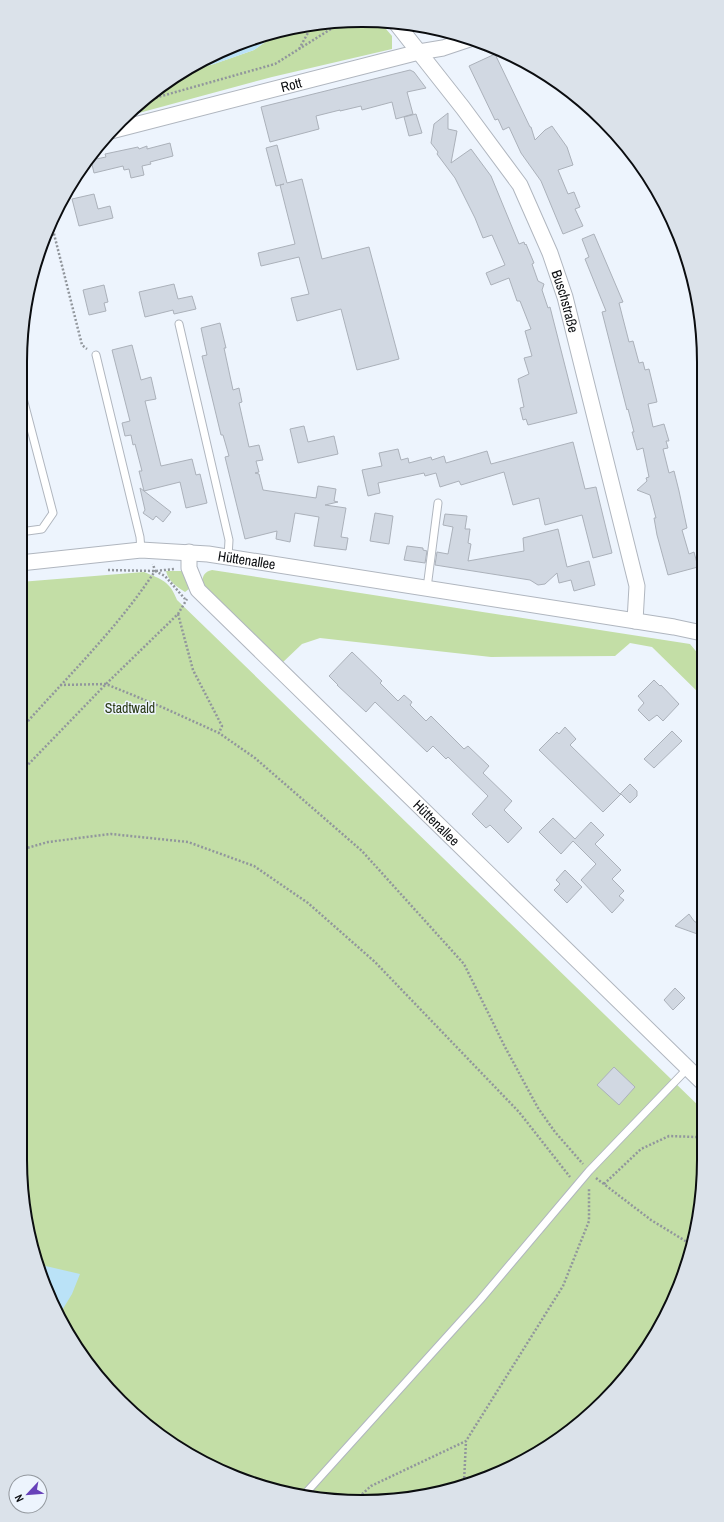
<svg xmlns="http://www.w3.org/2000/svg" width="724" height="1522" viewBox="0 0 724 1522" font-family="'Archivo Narrow',sans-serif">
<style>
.green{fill:#c3dea6}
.water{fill:#bae2f7}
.building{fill:#d1d8e2;stroke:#abb1ba}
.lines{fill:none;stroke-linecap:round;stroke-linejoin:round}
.lane-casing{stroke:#b0b6bf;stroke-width:9}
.street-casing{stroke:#b0b6bf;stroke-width:17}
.path{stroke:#91969c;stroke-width:2.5;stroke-dasharray:2 2;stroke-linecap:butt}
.lane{stroke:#fff;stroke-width:7}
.street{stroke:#fff;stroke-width:15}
.labels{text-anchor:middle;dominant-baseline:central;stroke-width:3;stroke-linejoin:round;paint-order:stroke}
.street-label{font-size:14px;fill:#0b0d10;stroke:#edf4fd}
.park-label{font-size:14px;fill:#2b3b16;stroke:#edf4fd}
.rim{fill:none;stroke:#0b0d10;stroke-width:2}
</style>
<rect width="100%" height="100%" fill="#edf4fd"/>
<path class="green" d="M 362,20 L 380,22 L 392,36 L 392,49 L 272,77 L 124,117 L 172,78 L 182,72 L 214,64 L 254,50 L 281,31 L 295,27 Z
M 212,570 L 690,644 L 700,656 L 702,662 L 702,696 L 652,647 L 630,643 L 615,656 L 491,657 L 320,638 L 302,644 L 281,664 L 204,589 C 201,580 202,572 212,570 Z
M 166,571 L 182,571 L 189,589 L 185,592 C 177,587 168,581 166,571 Z
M 144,572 C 161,579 170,581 177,600 L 704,1111 L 704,1160 L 697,1227 L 678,1291 L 646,1350 L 604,1402 L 513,1467 L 407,1499 L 295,1495 L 191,1456 L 137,1417 L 91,1368 L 38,1270 L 20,1160 L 20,582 Z"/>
<path class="water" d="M 280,31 L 254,50 L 214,64 L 182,72 L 231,46 Z
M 37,1264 L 80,1274 L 72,1294 L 61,1312 L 38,1270 Z"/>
<path class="building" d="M 495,54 L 530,127 L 531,127 L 535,140 L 545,130 L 552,126 L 567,147 L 573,165 L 558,170 L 568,194 L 574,192 L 580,207 L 575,209 L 583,226 L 563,234 L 541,181 L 521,153 L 509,127 L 503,130 L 498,119 L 495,120 L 469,66 Z
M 410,70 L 414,72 L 426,88 L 407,92 L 413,114 L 396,119 L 392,102 L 362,110 L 361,106 L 340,111 L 340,110 L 316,116 L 319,129 L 270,142 L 261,107 Z
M 448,113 L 448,129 L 457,131 L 451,163 L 471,149 L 491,176 L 519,244 L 524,242 L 525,245 L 526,244 L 534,263 L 532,264 L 538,281 L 544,284 L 542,290 L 548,308 L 550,307 L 577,413 L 528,425 L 526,419 L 523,420 L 520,408 L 524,407 L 518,379 L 529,374 L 524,358 L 532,356 L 525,331 L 531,329 L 520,301 L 517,301 L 509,278 L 491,285 L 486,273 L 505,265 L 492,235 L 483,238 L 475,218 L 455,178 L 437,154 L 438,152 L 431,143 L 434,124 Z
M 416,114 L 422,133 L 409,136 L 404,117 Z
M 170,143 L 173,156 L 150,162 L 151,164 L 142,166 L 144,175 L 131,178 L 129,169 L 124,170 L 123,166 L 94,173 L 91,160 L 106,157 L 105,154 L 138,147 L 139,149 L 147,146 L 147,149 Z
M 277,145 L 287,183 L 302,179 L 322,259 L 369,247 L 399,359 L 357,370 L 341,309 L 297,321 L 291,298 L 309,294 L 299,257 L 261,266 L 258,253 L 295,244 L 280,185 L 284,184 L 276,186 L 266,148 Z
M 94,194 L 98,209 L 110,206 L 113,218 L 79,226 L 72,199 Z
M 594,234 L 623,302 L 619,303 L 629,342 L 633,341 L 639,363 L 643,362 L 645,370 L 649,369 L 657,402 L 648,404 L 653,427 L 664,424 L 669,441 L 666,441 L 668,448 L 663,449 L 669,473 L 674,471 L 679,491 L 687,528 L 682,530 L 689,554 L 694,552 L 698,567 L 668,575 L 657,535 L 654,518 L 656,518 L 650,495 L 637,490 L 647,481 L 646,478 L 649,477 L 643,448 L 637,450 L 632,432 L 634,432 L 628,409 L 627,410 L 602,312 L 606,311 L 585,259 L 589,257 L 582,239 Z
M 174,284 L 178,299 L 192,296 L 196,309 L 174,314 L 173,310 L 145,317 L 139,292 Z
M 104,285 L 108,302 L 104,303 L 106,311 L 89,315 L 83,290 Z
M 220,323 L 226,348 L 224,348 L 233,390 L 239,388 L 242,402 L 239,403 L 249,447 L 259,445 L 263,460 L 256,461 L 259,472 L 255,473 L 259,474 L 263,490 L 316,498 L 318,486 L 336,489 L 334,501 L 338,502 L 325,505 L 346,508 L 341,537 L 348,538 L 346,550 L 314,546 L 319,517 L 295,513 L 290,542 L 276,539 L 277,531 L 245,539 L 225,457 L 229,456 L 223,435 L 221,435 L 202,356 L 207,355 L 201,328 Z
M 132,345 L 141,380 L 151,377 L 156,399 L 145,401 L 161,466 L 192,459 L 196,475 L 200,474 L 207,503 L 186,508 L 180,482 L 144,491 L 171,512 L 163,522 L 156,516 L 153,520 L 143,513 L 145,510 L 140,488 L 144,491 L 139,471 L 142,471 L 135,444 L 133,445 L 131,435 L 125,436 L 122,423 L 130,421 L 112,350 Z
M 304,426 L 308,442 L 334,436 L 338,454 L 298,463 L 290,429 Z
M 573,442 L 585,489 L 596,487 L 612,553 L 593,558 L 582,515 L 545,525 L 539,498 L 513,505 L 504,472 L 461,485 L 459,481 L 440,487 L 436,473 L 425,476 L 424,473 L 378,483 L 380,493 L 368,496 L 362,470 L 382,466 L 379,453 L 398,449 L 401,460 L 408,458 L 409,463 L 431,457 L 432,460 L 444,456 L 446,463 L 487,451 L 491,464 Z
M 375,513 L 393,516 L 389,544 L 370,541 Z
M 445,514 L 467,516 L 465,529 L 470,529 L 468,543 L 471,544 L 468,561 L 524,551 L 523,538 L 558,529 L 567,567 L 589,561 L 595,585 L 574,591 L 571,580 L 559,583 L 557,573 L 545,584 L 538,585 L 530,580 L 435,565 L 437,552 L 448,554 L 453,527 L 443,525 Z
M 407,546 L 423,548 L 423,550 L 427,551 L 425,563 L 404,560 Z
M 352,652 L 382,681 L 380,683 L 398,701 L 404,695 L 412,702 L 410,705 L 426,721 L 431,716 L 464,749 L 468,746 L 489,766 L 483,773 L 512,801 L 504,810 L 522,828 L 508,843 L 490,825 L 486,828 L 472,814 L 488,796 L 448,757 L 446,759 L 433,746 L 427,752 L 375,702 L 366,712 L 337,685 L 338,685 L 329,676 Z
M 654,680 L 660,686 L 661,685 L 679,704 L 663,721 L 657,715 L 649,721 L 638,710 L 644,703 L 638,696 Z
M 565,727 L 576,739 L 570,745 L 620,794 L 630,784 L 637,791 L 637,796 L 630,803 L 621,794 L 603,812 L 539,750 L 557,732 L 559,734 Z
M 672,731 L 682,741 L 654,768 L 644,759 Z
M 553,818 L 575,839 L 591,822 L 604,835 L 595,844 L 621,870 L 612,879 L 624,891 L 619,896 L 624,900 L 612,913 L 581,880 L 596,864 L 573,841 L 561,854 L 539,832 Z
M 565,870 L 582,887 L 567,903 L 554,890 L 560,884 L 556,880 Z
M 689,914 L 694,921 L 703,927 L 703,936 L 675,926 Z
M 675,988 L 685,998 L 673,1010 L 664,1000 Z
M 614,1067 L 635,1087 L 619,1105 L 597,1085 Z"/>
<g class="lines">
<g class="lane-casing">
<path id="lane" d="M 179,324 L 229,540 L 228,557
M 96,355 L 140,537 L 141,550
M 20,532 L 42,529 L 53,513 L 20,387
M 427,588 L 438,503
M 303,1496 L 480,1300 L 589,1171 L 688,1068"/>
</g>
<g class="street-casing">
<g id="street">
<path id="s1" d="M 396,23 L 463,108 L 520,185 L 550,253 L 565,297 L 637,586 L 635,621"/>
<path id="s2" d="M 111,131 L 419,52 L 443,48 L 470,39"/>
<path id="s3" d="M 189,552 L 189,568 L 198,590 L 704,1084"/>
<path id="s4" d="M 20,563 L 141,550 L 208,554 L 674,627 L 702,633"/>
</g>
</g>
<path class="path" d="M 299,49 L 309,31 L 310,25
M 144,101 L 275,64 L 342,22
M 51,222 L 82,345 L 87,349
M 108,570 L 155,571 L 175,569
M 155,571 L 165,576 L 185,599
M 178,614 L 193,670 L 222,726 L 219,733
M 60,685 L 106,684 L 164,708 L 219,733 L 255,758 L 362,851 L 464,964 L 505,1047 L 538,1108 L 555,1132 L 583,1164
M 20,730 C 66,678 117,629 155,571 L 153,564
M 20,773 L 106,684 L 178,614 L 187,599
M 20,850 L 48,842 L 111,834 L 188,842 L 254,866 L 308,903 L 375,962 L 519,1112 L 570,1177
M 596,1178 L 651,1220 L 692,1245
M 604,1184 L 641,1149 L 669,1136 L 696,1137 L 704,1140
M 464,1482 L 466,1441
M 359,1497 L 371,1486 L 466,1441 L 563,1286 L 589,1221 L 589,1189"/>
<use href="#lane" class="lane"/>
<use href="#street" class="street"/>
</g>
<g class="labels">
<g class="street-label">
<text stroke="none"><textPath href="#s2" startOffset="186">Rott</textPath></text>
<text stroke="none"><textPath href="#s1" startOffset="329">Buschstraße</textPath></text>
<text stroke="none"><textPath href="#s4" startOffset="228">Hüttenallee</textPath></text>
<text stroke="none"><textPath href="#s3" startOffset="373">Hüttenallee</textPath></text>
</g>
<g class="park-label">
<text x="130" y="708">Stadtwald</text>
</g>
</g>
<path d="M0 0H724V1522H0ZM362 27H362A335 335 0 0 1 697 362V1160A335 335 0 0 1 362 1495H362A335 335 0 0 1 27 1160V362A335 335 0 0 1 362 27Z" fill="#dbe2ea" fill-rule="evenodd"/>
<path class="rim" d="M362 27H362A335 335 0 0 1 697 362V1160A335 335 0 0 1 362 1495H362A335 335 0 0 1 27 1160V362A335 335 0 0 1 362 27Z"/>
<g transform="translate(28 1494) rotate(244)"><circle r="19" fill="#edf4fd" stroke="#93989e"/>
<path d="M0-3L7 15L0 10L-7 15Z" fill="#6741b9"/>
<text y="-6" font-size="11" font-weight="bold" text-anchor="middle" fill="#0b0d10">N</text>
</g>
</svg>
